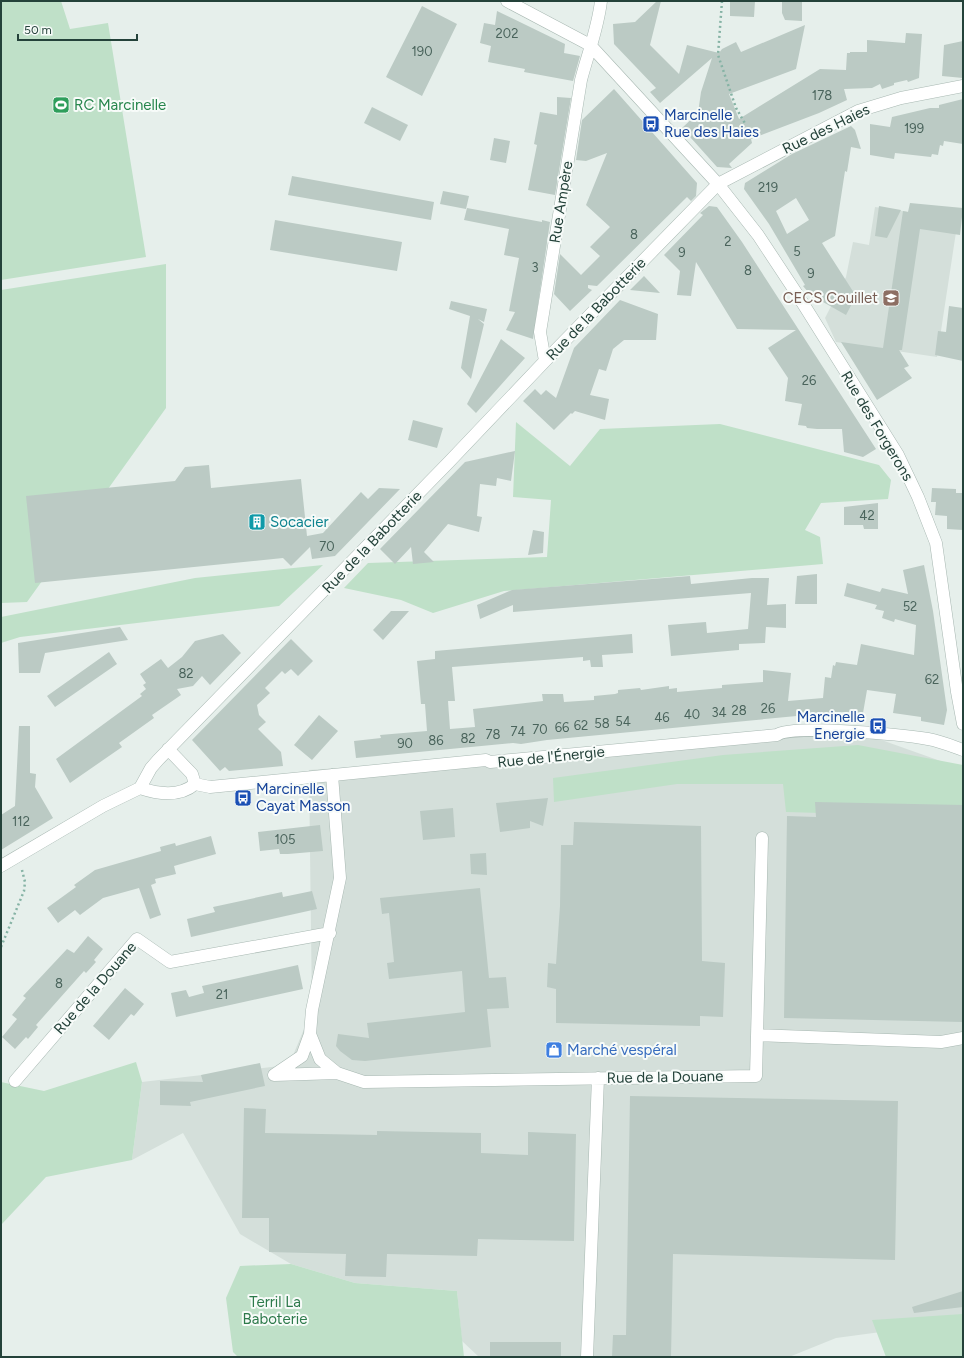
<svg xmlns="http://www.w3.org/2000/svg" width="964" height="1358" viewBox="0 0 964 1358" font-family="Figtree,sans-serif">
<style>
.built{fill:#d4dfda}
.green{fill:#bfe0c8}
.building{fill:#bbcac4;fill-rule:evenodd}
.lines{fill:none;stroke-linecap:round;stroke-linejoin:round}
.minor-casing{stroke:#a8b8b2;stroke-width:13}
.path{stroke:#86b3a5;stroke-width:2.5;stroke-dasharray:2 3;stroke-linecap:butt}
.minor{stroke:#fff;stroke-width:12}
.labels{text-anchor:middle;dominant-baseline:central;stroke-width:4;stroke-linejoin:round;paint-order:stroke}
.number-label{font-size:13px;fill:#4a645c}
.leisure-label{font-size:15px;fill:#27864d;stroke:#f7fbf9;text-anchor:start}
.transit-label{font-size:15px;fill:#164399;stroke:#f7fbf9;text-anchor:start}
.street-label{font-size:15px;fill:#24423a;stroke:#f7fbf9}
.education-label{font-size:15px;fill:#785e54;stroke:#f7fbf9;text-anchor:end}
.culture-label{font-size:15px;fill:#0d838f;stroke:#f7fbf9;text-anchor:start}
.shop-label{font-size:15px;fill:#366cbe;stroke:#f7fbf9;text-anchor:start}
.park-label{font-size:15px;fill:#2d7a4b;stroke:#f7fbf9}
</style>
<rect width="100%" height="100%" fill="#e6efeb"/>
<path class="built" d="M 875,207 L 958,219 L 937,357 L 836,342 L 825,318 L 846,277 L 853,242 L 869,245 Z
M 859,732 L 963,769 L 963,1321 L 836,1338 L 789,1357 L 479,1357 L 462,1341 L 457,1291 L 355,1283 L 291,1264 L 240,1234 L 183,1133 L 132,1160 L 142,1082 L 289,1065 L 312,1010 L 309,770 Z"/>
<path class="green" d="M 1,1 L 61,1 L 70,29 L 108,23 L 146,257 L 1,280 Z
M 166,264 L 166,408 L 27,602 L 1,603 L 1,290 Z
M 516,422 L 570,466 L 600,429 L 720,424 L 879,465 L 891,480 L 888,499 L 821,503 L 805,530 L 820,537 L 823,564 L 504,591 L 433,613 L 401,600 L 344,588 L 368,563 L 547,557 L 551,500 L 513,497 Z
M 323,565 L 279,606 L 20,637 L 1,643 L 1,617 L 195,578 Z
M 858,745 L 963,765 L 963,817 L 786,812 L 783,784 L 677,784 L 554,802 L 553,778 L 723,755 Z
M 136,1062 L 142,1082 L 132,1160 L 46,1177 L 1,1225 L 1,1082 L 44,1091 Z
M 291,1264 L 355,1283 L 457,1291 L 464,1357 L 238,1357 L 233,1352 L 226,1298 L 240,1266 Z
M 963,1314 L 963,1357 L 886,1357 L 872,1320 Z"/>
<path class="building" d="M 657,1 L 661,1 L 650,45 L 679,74 L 687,45 L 719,53 L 722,49 L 736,42 L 741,52 L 805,25 L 796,69 L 729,94 L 739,119 L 820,69 L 846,70 L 847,53 L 850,53 L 850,52 L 867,52 L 867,40 L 905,43 L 906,33 L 922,34 L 919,78 L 908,82 L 907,80 L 894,83 L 894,85 L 882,89 L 880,84 L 872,88 L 844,89 L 847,100 L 819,113 L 751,139 L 752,143 L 729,164 L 732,168 L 717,167 L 682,128 L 698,113 L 701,92 L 712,58 L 660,103 L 650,92 L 656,88 L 614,44 L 613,24 L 635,22 Z
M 730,1 L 755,1 L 754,17 L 730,16 Z
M 782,1 L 802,1 L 802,21 L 785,20 L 782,13 Z
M 422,6 L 457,24 L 422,96 L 386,77 Z
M 497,11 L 565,44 L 564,53 L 580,56 L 573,81 L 524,72 L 525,69 L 488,62 L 491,46 L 480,43 L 484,23 L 495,25 Z
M 963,41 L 963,78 L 942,76 L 944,45 Z
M 614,89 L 697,183 L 696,196 L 691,201 L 687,197 L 597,286 L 588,285 L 588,288 L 592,290 L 570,311 L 554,294 L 560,254 L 581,275 L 600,256 L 590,247 L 610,227 L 586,205 L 607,153 L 586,161 L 576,160 L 582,120 Z
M 557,97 L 571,98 L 555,195 L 528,190 L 537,145 L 534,144 L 540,112 L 557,115 Z
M 963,99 L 963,144 L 944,141 L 943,146 L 940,145 L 938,155 L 932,154 L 931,157 L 895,153 L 894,159 L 870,155 L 870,124 L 890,127 L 892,117 L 930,108 L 939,108 L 939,105 Z
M 372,107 L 408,125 L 400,141 L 364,123 Z
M 851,126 L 855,130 L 861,149 L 851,147 L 847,172 L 845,171 L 835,236 L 822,243 L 856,296 L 846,315 L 823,302 L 819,305 L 803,286 L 805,285 L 769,224 L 744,189 L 745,183 L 792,154 ZM 796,198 L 809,220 L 787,234 L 776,211 Z
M 494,138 L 510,141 L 506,163 L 490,160 Z
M 292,176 L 434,202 L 431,220 L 288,195 Z
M 443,191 L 469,196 L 466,209 L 440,204 Z
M 910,203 L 963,208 L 960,235 L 920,229 L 902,350 L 899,350 L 909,366 L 904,368 L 912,378 L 877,400 L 841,342 L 883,348 L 903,211 L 908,212 Z
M 709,206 L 717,207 L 742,242 L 876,449 L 863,457 L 844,452 L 842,429 L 817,429 L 807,428 L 806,426 L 798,425 L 802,404 L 785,401 L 788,378 L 768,348 L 796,330 L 737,329 L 696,262 L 691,296 L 677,295 L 680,271 L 664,255 L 703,215 L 700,213 Z
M 879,206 L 901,210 L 887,238 L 875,236 Z
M 467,208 L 542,222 L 542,220 L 550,222 L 533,339 L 506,330 L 515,312 L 509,311 L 519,258 L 504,255 L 509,229 L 464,220 Z
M 275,220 L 402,242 L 397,271 L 270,250 Z
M 644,276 L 660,293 L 630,290 Z
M 620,300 L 658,314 L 656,340 L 624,340 L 613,349 L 606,371 L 599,369 L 590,395 L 609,399 L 605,420 L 575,411 L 572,414 L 571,413 L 554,430 L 523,401 L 535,389 L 541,395 L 546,390 L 556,398 L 574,348 Z
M 451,301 L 487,309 L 484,322 L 478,319 L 484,324 L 471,379 L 461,368 L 470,316 L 449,309 Z
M 949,306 L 963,308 L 963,361 L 935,355 L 938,331 L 946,332 Z
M 501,339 L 525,358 L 476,413 L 467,404 Z
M 413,420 L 443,428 L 437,448 L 408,440 Z
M 515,451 L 511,481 L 497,478 L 496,486 L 480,484 L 477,516 L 482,517 L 479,532 L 448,524 L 424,552 L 434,562 L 413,564 L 411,547 L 395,564 L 380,549 L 465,462 Z
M 209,465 L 211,488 L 301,479 L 307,536 L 323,533 L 361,492 L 368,499 L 379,488 L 400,489 L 335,556 L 312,559 L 310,547 L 291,566 L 283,558 L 35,583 L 26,496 L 175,481 L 185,467 Z
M 932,488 L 956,489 L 956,493 L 963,493 L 963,530 L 947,529 L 947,516 L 935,515 L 936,502 L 931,502 Z
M 878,503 L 878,529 L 864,529 L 863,525 L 844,525 L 844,507 Z
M 533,530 L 544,532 L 543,553 L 528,555 Z
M 924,565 L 933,611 L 947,710 L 944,725 L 921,721 L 921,717 L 893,713 L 896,694 L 867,690 L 863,713 L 843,712 L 818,714 L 547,740 L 521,744 L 513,743 L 356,758 L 354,741 L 381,738 L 380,735 L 427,731 L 425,704 L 421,704 L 417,661 L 435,659 L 435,651 L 632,634 L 633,653 L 602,655 L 603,667 L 591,667 L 590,660 L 583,661 L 583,657 L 452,667 L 455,701 L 448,701 L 450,729 L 475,727 L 473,709 L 543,701 L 542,694 L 563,694 L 564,702 L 594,700 L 594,696 L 615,694 L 618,693 L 618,690 L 640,688 L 641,690 L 669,686 L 669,689 L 677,688 L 677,692 L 722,688 L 722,685 L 763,682 L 763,670 L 791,673 L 788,701 L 823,698 L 825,677 L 831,678 L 833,665 L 835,666 L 836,662 L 857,665 L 861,644 L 914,655 L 916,625 L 895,619 L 894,622 L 882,618 L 884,611 L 875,609 L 877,605 L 844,596 L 847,583 L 880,592 L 882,588 L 908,594 L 903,570 Z
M 817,574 L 817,604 L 795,604 L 797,576 Z
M 690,576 L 691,584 L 752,578 L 769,578 L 767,605 L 786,604 L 786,628 L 766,627 L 765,643 L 739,644 L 739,650 L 671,656 L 668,625 L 706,622 L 707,633 L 748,629 L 751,593 L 513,612 L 513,605 L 480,619 L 477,605 L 512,590 Z
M 391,611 L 409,611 L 383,640 L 373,630 Z
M 120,627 L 128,640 L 45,653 L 40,673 L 19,673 L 18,643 Z
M 223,634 L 241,653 L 210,685 L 202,676 L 193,686 L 177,689 L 181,695 L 152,715 L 154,718 L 119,743 L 122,747 L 70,783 L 56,759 L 142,696 L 140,694 L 146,689 L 143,685 L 146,683 L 140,674 L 161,659 L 168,668 L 182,657 L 195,641 Z
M 291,639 L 313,661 L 298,676 L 291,669 L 285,674 L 282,671 L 265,688 L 270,693 L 257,705 L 259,715 L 266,722 L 258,729 L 281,752 L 283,766 L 229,771 L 225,767 L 220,771 L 192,740 Z
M 109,652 L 117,664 L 55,707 L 47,696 Z
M 319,715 L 338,731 L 312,760 L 294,745 Z
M 19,726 L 30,726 L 30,773 L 36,774 L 35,787 L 53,818 L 1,850 L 1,815 L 15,806 Z
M 548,798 L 543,826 L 530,821 L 530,828 L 500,832 L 496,803 Z
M 815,802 L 963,805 L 963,1022 L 784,1018 L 787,816 L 816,817 Z
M 453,808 L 455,837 L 423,840 L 420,811 Z
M 574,822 L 701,826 L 702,961 L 725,963 L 723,1017 L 700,1016 L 700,1026 L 556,1023 L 556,989 L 547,987 L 548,963 L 556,964 L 560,906 L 561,845 L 573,845 Z
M 320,825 L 323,851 L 288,854 L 280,854 L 279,849 L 260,851 L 258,832 Z
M 211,836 L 216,854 L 174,866 L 176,874 L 155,879 L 156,883 L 151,885 L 161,915 L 150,919 L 139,888 L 103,898 L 80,915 L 75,910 L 58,923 L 47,908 L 76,887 L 74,885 L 95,870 L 161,851 L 160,847 L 175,843 L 176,846 Z
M 486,853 L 487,875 L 471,874 L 470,854 Z
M 480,888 L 489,978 L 506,977 L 509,1008 L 487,1009 L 491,1047 L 365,1061 L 352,1060 L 340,1051 L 336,1046 L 338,1034 L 369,1038 L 367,1023 L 465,1012 L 462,971 L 389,979 L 387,963 L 394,962 L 389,913 L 382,914 L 380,898 Z
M 312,891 L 317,909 L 191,937 L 187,919 L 215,912 L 213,907 L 282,892 L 283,897 Z
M 88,936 L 103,949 L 94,960 L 96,962 L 86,973 L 84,971 L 36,1025 L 38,1027 L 28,1039 L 26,1037 L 15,1049 L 2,1037 L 17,1019 L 12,1015 L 26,998 L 23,996 L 67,949 L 74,953 Z
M 298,965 L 303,989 L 176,1017 L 171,993 L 186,990 L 189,997 L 204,993 L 202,986 Z
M 125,988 L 144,1004 L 134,1016 L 131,1014 L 109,1040 L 93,1026 Z
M 260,1063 L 265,1086 L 190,1102 L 191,1106 L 160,1105 L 160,1081 L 203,1082 L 201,1075 Z
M 630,1096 L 898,1101 L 895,1260 L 673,1254 L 671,1357 L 612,1357 L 613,1335 L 626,1335 Z
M 244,1108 L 266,1109 L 265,1133 L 377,1135 L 377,1131 L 481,1133 L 481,1153 L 528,1155 L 528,1132 L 576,1134 L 574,1241 L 478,1239 L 477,1256 L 387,1254 L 386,1277 L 345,1276 L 346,1254 L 269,1252 L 269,1218 L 242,1218 Z
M 963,1291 L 963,1307 L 914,1313 L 912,1307 Z
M 490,1342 L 561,1342 L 561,1357 L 490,1357 Z"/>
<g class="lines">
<g class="minor-casing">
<path id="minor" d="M 507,1 L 590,45 L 718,184 L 758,235 L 797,294 L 898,455 L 918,497 L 936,543 L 957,692 L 963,724
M 545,361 L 540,332 L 581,80 C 588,53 598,28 601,1
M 168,749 L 192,774 L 195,784
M 332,775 L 340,878 L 312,1010 L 310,1034 L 320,1059 L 337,1073 L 364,1082 L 756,1076 L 762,838
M 195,784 L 210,787 L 486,760 L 490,762 L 777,735 C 792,724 905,735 928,739 C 940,741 952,746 963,750
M 140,788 C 158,794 180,797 195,784
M 1,866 L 103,806 L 140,788 L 151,768 L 158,760 L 449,462 L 545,361 L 718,184 L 858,111 L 901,98 L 963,86
M 310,1034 L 302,1056 L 274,1075 L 337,1073
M 757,1035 L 941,1042 L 963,1038
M 15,1081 L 137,939 L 170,962 L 330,933
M 587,1357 L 598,1078"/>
</g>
<path class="path" d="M 722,1 L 718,55 L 736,108 L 746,125
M 1,947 L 24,891 L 25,882 L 22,870"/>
<use href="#minor" class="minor"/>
</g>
<defs>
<g id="stadium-square" transform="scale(0.9)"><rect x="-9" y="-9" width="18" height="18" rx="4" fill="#2e9e5b" stroke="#f7fbf9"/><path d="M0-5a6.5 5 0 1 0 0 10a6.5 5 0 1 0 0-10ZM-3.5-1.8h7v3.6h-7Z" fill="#fff"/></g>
<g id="bus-square" transform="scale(0.9)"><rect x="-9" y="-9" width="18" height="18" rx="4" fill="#1a4fb4" stroke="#f7fbf9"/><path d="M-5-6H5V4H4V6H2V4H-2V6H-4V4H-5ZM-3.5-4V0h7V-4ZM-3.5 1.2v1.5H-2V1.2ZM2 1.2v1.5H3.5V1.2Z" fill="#fff"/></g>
<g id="school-square" transform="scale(0.9)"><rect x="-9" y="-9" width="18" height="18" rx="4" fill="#8d6e63" stroke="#f7fbf9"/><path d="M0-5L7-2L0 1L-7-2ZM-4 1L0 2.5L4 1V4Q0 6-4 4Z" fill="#fff"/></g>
<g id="building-square" transform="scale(0.9)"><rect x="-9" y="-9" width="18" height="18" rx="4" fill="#0f9aa8" stroke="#f7fbf9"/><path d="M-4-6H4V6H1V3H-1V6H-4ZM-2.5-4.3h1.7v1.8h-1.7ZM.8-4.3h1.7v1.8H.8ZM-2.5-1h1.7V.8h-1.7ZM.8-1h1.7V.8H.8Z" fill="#fff"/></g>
<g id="shop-square" transform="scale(0.9)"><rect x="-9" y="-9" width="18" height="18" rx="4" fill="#3f7fe0" stroke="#f7fbf9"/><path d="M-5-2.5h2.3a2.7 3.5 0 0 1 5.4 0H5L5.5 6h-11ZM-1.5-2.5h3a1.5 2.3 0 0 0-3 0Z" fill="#fff"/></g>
</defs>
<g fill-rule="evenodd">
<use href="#stadium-square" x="61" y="105"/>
<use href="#bus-square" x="651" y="124"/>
<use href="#school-square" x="891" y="298"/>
<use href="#building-square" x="257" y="522"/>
<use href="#bus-square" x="878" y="726"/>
<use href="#bus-square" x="243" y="798"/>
<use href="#shop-square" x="554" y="1050"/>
</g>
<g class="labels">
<g class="number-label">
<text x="507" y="33">202</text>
<text x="422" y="51">190</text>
<text x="822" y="95">178</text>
<text x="914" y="128">199</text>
<text x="768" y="187">219</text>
<text x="634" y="234">8</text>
<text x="728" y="241">2</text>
<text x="797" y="251">5</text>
<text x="682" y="252">9</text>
<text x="535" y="267">3</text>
<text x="748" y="270">8</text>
<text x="811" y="273">9</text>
<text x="809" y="380">26</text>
<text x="867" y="515">42</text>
<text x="327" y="546">70</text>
<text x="910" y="606">52</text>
<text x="186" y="673">82</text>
<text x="932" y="679">62</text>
<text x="768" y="708">26</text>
<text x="739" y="710">28</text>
<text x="719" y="712">34</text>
<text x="692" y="714">40</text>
<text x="662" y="717">46</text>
<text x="623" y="721">54</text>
<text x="602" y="723">58</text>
<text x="581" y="725">62</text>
<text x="562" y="727">66</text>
<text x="540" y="729">70</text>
<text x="518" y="731">74</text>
<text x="493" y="734">78</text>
<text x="468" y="738">82</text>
<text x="436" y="740">86</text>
<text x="405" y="743">90</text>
<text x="21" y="821">112</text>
<text x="285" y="839">105</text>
<text x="59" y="983">8</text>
<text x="222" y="994">21</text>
</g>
<g class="leisure-label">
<text x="74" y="105">RC Marcinelle</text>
</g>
<g class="transit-label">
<text x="664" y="115">Marcinelle<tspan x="664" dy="17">Rue des Haies</tspan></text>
<text x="865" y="717" text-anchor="end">Marcinelle<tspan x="865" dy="17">Energie</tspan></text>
<text x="256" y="789">Marcinelle<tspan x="256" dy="17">Cayat Masson</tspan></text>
</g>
<g class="street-label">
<text transform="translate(826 129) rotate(-26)">Rue des Haies</text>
<text transform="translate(561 202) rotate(-81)">Rue Ampère</text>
<text transform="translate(596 309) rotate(-46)">Rue de la Babotterie</text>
<text transform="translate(877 426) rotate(59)">Rue des Forgerons</text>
<text transform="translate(372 542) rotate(-46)">Rue de la Babotterie</text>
<text transform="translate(551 757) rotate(-6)">Rue de l'Énergie</text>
<text transform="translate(95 988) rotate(-49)">Rue de la Douane</text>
<text transform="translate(665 1077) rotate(-1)">Rue de la Douane</text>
</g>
<g class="education-label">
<text x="878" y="298">CECS Couillet</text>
</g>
<g class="culture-label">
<text x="270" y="522">Socacier</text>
</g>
<g class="shop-label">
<text x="567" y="1050">Marché vespéral</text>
</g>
<g class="park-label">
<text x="275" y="1302">Terril La<tspan x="275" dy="17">Baboterie</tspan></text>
</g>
</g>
<rect width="964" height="1358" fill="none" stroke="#24423a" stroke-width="4"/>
<path d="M18 34v6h119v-6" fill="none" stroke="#24423a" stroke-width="2"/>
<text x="24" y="34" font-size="12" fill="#24423a" stroke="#f7fbf9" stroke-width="3" paint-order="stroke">50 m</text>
</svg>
